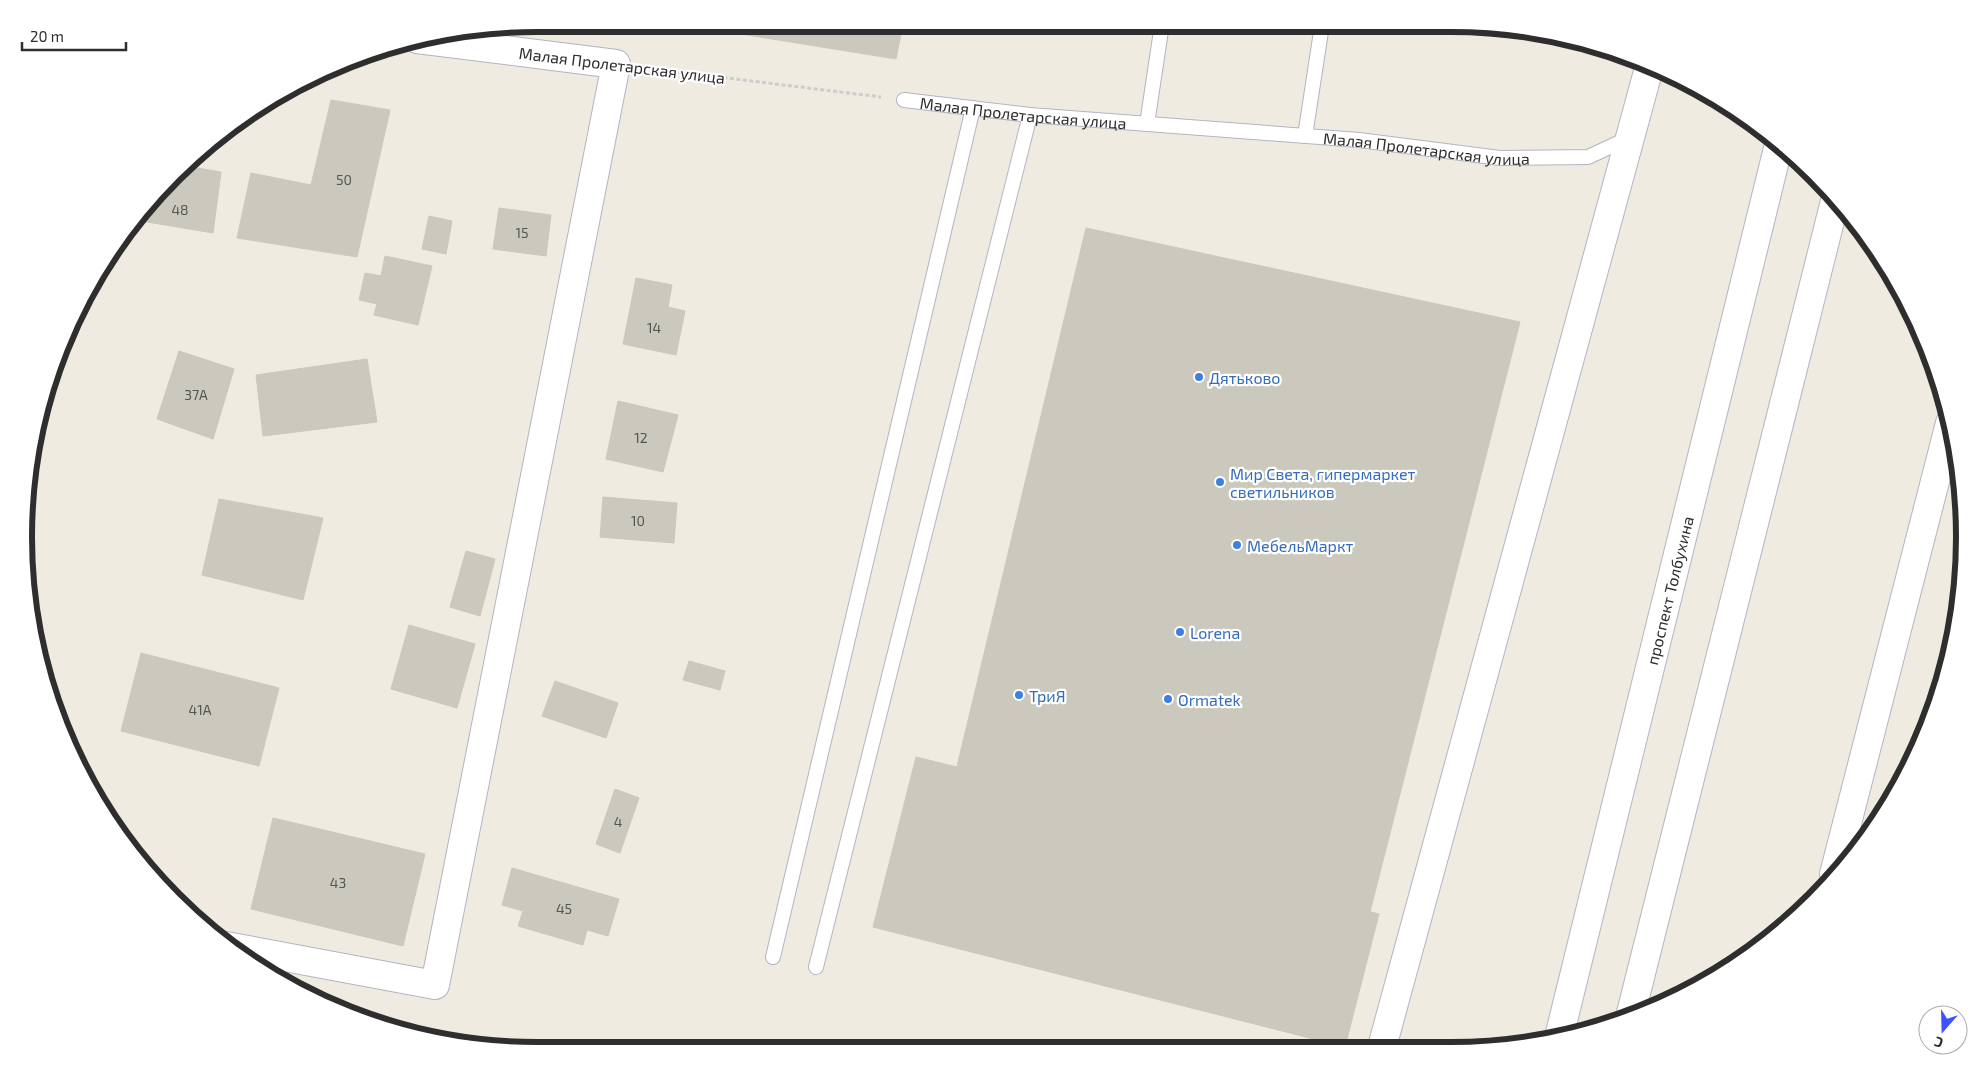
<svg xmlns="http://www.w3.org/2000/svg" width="1988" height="1075" viewBox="0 0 1988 1075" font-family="'Exo 2',sans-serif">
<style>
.green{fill:#adec97}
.building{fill:#cbc9be;stroke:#cdc7b8}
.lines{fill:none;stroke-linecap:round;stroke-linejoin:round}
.service-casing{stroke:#b3b4c3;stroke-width:16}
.minor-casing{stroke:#b3b4c3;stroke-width:30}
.secondary-casing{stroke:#b3b4c3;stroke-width:30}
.path{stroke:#cdcdcd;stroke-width:3;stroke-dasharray:4 2.5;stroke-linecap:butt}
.service{stroke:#fff;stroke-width:14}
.minor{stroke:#fff;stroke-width:28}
.secondary{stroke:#fff;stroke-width:28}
.shop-dot{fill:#3f7fe0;stroke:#fff;stroke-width:2}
.labels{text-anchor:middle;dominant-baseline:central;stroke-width:4.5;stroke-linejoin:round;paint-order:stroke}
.number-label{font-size:14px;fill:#555552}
.street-label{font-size:16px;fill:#2e2e2e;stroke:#fff}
.shop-label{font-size:16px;fill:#366cbe;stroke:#fff;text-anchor:start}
.rim{fill:none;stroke:#2e2e2e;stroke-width:6}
</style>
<rect width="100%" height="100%" fill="#f0ebe0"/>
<path class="green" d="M 352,1012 L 450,1032 L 447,1041 L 404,1034 Z"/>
<path class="building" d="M 679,24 L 903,24 L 896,59 Z
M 1212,25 L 1276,25 L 1276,30 Z
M 331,100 L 390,110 L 357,257 L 237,238 L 251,173 L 311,185 Z
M 186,166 L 221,172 L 213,233 L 135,220 L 151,199 Z
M 499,208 L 551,215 L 546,256 L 493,249 Z
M 429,216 L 452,221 L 446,254 L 422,249 Z
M 1086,228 L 1520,322 L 1370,912 L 948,804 Z
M 385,256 L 432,266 L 418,325 L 374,315 L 377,304 L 359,300 L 365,273 L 381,276 Z
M 636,278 L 672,285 L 668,307 L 685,311 L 676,355 L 623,344 Z
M 179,351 L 234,369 L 213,439 L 157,419 Z
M 367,359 L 377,422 L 263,436 L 256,375 Z
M 618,401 L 678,415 L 663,472 L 606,459 Z
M 603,497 L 677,503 L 674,543 L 600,537 Z
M 219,499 L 323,518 L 303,600 L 202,575 Z
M 466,551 L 495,559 L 480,616 L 450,607 Z
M 409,625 L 475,644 L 457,708 L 391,689 Z
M 141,653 L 279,688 L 259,766 L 121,731 Z
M 689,661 L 725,671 L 720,690 L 683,680 Z
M 555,681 L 618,703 L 606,738 L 542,716 Z
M 916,757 L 957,767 L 948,804 L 1379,914 L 1345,1047 L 873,927 Z
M 615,789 L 639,798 L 620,853 L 596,844 Z
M 273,818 L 425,854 L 403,946 L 251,909 Z
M 512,868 L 619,899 L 608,936 L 587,930 L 583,945 L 518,926 L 523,911 L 502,905 Z"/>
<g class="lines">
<g class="service-casing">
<g id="service">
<path id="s1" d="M 904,100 L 1030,115 L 1359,140 L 1500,158 L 1588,157 L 1629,138"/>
<path d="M 1147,124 L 1162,24"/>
<path d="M 1305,136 L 1322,25"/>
<path d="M 773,957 L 973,108"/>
<path d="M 816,967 L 1030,115"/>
</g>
</g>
<g class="minor-casing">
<path id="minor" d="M 1834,874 L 1950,423
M 226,946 L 435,985 L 616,64 L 417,39
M 1382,1047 L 1649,68"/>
</g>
<g class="secondary-casing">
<g id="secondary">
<path d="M 1630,1017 L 1835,201"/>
<path id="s2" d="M 1559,1037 L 1779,144"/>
</g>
</g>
<path class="path" d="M 646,68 L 881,97"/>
<use href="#service" class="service"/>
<use href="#minor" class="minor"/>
<use href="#secondary" class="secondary"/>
</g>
<g class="shop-dot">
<circle cx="1199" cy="377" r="5"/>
<circle cx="1220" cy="482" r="5"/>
<circle cx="1237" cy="545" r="5"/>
<circle cx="1180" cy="632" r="5"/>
<circle cx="1019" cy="695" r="5"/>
<circle cx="1168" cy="699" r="5"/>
</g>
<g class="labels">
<g class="number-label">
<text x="344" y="179">50</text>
<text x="180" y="209">48</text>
<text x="522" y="232">15</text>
<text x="654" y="327">14</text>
<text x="196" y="394">37А</text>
<text x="641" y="437">12</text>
<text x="638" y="520">10</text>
<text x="200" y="709">41А</text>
<text x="618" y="821">4</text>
<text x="338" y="882">43</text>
<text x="564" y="908">45</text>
</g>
<g class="street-label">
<text transform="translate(622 65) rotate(7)">Малая Пролетарская улица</text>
<text stroke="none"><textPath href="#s1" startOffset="120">Малая Пролетарская улица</textPath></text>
<text stroke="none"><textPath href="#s1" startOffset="525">Малая Пролетарская улица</textPath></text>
<text stroke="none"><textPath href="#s2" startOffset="460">проспект Толбухина</textPath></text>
</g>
<g class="shop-label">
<text x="1209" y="377">Дятьково</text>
<text x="1230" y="473">Мир Света, гипермаркет<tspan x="1230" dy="18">светильников</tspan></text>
<text x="1247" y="545">МебельМаркт</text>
<text x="1190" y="632">Lorena</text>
<text x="1029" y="695">ТриЯ</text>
<text x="1178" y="699">Ormatek</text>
</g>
</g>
<path d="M0 0H1988V1075H0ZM537 32H1451A505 505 0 0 1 1956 537V537A505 505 0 0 1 1451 1042H537A505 505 0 0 1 32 537V537A505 505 0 0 1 537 32Z" fill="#fff" fill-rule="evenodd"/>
<path class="rim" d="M537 32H1451A505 505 0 0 1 1956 537V537A505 505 0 0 1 1451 1042H537A505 505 0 0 1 32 537V537A505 505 0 0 1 537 32Z"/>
<g transform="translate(1943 1030) rotate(200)"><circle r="24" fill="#ffffff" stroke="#ababab"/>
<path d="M0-4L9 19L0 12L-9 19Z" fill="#3e51ff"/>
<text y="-8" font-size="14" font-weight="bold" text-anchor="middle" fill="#2e2e2e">С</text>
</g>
<path d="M22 42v8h104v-8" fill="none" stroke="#2e2e2e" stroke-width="2.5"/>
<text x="30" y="42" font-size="15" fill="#2e2e2e" stroke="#ffffff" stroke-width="4" paint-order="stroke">20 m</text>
</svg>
